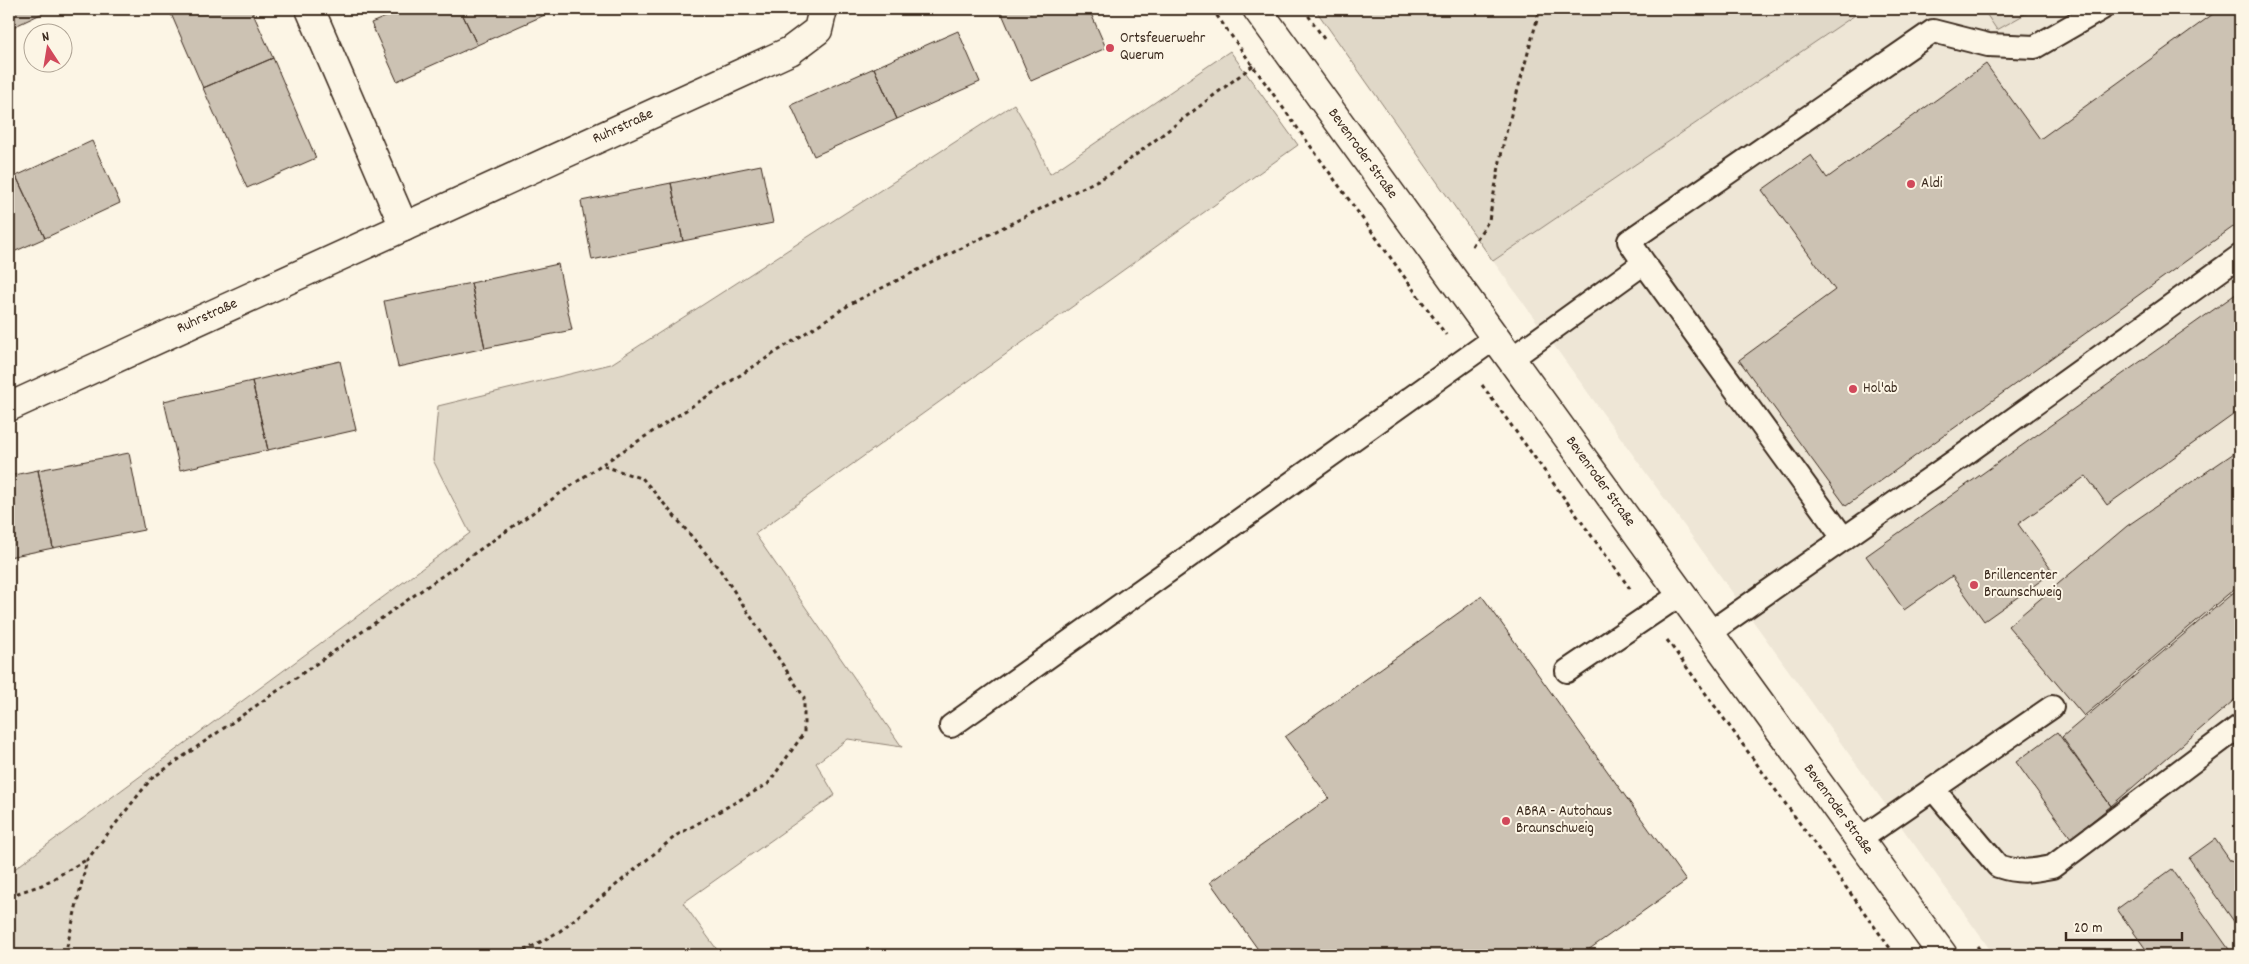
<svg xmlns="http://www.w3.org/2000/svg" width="2249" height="964" viewBox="0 0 2249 964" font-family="Dekko,sans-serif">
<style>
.built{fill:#eee6d6}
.green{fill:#e0d8c8;stroke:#8e8173}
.building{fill:#ccc2b3;stroke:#3b2a1e}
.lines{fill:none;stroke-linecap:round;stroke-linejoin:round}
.lane-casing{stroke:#3b2a1e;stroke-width:26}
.street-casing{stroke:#3b2a1e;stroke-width:31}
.secondary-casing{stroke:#3b2a1e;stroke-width:31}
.path{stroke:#3b2a1e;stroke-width:3;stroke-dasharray:4 4;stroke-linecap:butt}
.lane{stroke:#fcf5e5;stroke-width:22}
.street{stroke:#fcf5e5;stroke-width:28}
.secondary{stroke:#fcf5e5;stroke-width:28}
.poi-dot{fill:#d1495b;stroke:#fcf5e5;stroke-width:2}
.labels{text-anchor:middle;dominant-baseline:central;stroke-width:4;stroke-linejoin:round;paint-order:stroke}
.poi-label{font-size:15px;fill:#3b2a1e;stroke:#fcf5e5;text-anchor:start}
.street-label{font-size:15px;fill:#3b2a1e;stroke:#fcf5e5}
</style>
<rect width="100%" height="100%" fill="#fcf5e5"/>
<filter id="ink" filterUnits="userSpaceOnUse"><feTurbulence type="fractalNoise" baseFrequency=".02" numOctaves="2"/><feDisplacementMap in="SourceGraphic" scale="10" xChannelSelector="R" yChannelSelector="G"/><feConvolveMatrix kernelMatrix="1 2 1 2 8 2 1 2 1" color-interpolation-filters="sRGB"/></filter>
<g filter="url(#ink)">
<path class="built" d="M 1864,9 L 1983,9 L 1997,29 L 2034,9 L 2240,9 L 2240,955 L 1994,955 L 1493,261 Z"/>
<path class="green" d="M 1315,9 L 1864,9 L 1493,261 Z
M 1983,9 L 2034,9 L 1997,30 Z
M 1230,51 L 1298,145 L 755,534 L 902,747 L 848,739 L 816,763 L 835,795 L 683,903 L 721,955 L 9,955 L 9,873 L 470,533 L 433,460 L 438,406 L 611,364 L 1014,104 L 1034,139 L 1050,174 Z"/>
<path class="building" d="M 9,9 L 41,9 L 43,13 L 9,29 Z
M 169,9 L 251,9 L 273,58 L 203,88 Z
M 405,9 L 460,9 L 477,45 L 397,81 L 371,23 Z
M 460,9 L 555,9 L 556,10 L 477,45 Z
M 1000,9 L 1089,9 L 1106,48 L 1031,81 Z
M 2220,9 L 2240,9 L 2240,177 L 2233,182 L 2240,193 L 2240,222 L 1846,506 L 1739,360 L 1835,290 L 1762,190 L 1811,155 L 1827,178 L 1986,64 L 2040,139 Z
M 958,31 L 980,82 L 897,119 L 874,68 Z
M 273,58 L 316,158 L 247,188 L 203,88 Z
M 874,68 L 897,119 L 814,156 L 791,105 Z
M 92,141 L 120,203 L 45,238 L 16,176 Z
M 761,165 L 773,223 L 683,241 L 671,183 Z
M 16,176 L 45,238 L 9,254 L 9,179 Z
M 671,183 L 683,241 L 592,260 L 581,201 Z
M 558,264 L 572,330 L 485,348 L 471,283 Z
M 471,283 L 485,348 L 398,367 L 384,301 Z
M 2240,291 L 2240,410 L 2107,505 L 2086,476 L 2018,524 L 2053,572 L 1984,621 L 1952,576 L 1904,610 L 1866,556 Z
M 340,361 L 356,430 L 268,450 L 252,381 Z
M 252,381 L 268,450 L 180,470 L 164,401 Z
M 2240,449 L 2240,584 L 2084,716 L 2008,626 L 2127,526 Z
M 129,453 L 144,530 L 53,548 L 38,470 Z
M 38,470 L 53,548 L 9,557 L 9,476 Z
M 2240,587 L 2240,695 L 2111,806 L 2062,737 Z
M 1482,596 L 1686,881 L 1581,955 L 1262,955 L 1210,882 L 1329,798 L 1285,737 Z
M 2057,732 L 2111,806 L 2071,838 L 2016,762 Z
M 2215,839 L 2231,862 L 2240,856 L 2240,930 L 2189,858 Z
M 2172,869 L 2233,955 L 2150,955 L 2117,909 Z
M 1674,950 L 1678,955 L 1667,955 Z"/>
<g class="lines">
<g class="lane-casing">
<path id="lane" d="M 1644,263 L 1844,539
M 1511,359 L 1644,263 L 1629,241 L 1933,31 L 1988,45 L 2035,47 L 2101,9
M 1709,633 L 1965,454 L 2240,256
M 1567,671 L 1681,594
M 951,726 L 1495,338
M 1933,789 L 1998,866 C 2019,873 2031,871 2052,867 L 2240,726
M 1859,840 L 2052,707"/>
</g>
<g class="street-casing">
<g id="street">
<path d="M 310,9 L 404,227"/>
<path id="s1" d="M 9,407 L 790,51 L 818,30 L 823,9"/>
</g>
</g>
<g class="secondary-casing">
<g id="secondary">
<path id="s2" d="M 1257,9 L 1943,955"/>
</g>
</g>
<path class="path" d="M 1212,9 L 1446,335
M 1304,9 L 1326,42
M 1472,246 L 1489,220 L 1504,140 L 1540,9
M 1482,385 L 1631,590
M 1667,640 L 1895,955
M 9,896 L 42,885 L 86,860
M 1977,946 L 1984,955
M 65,955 L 87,860 L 151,779 L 601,465 L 852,303 L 1112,173 L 1255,64
M 517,955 L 560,931 L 677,835 L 768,784 L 804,733 L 804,697 L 720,570 L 643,479 L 601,465"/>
<use href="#lane" class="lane"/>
<use href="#street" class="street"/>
<use href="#secondary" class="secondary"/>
</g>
</g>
<g class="poi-dot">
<circle cx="1110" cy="48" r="5"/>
<circle cx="1911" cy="184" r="5"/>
<circle cx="1853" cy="389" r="5"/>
<circle cx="1974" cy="585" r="5"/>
<circle cx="1506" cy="821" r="5"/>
</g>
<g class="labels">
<g class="poi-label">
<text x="1120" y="39">Ortsfeuerwehr<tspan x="1120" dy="17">Querum</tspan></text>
<text x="1921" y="184">Aldi</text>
<text x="1863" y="389">Hol'ab</text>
<text x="1984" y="576">Brillencenter<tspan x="1984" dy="17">Braunschweig</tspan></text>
<text x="1516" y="812">ABRA - Autohaus<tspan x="1516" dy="17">Braunschweig</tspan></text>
</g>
<g class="street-label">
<text stroke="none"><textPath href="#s1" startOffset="675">Ruhrstraße</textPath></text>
<text stroke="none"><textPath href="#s2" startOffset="179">Bevenroder Straße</textPath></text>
<text stroke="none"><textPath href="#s1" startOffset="218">Ruhrstraße</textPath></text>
<text stroke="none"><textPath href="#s2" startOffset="584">Bevenroder Straße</textPath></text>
<text stroke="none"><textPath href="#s2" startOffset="989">Bevenroder Straße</textPath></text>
</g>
</g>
<rect width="2249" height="964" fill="none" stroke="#fcf5e5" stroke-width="30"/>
<rect x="15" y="15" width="2219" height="934" fill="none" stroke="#3b2a1e" stroke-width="2" filter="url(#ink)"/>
<g transform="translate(48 48) rotate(348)"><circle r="24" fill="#fcf5e5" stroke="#afa495"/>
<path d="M0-4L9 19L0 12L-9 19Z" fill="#d1495b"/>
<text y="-8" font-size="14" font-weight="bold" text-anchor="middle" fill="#3b2a1e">N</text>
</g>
<path d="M2066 932v8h116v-8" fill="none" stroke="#3b2a1e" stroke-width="2.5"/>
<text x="2074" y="932" font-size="15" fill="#3b2a1e" stroke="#fcf5e5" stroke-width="4" paint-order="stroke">20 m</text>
</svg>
